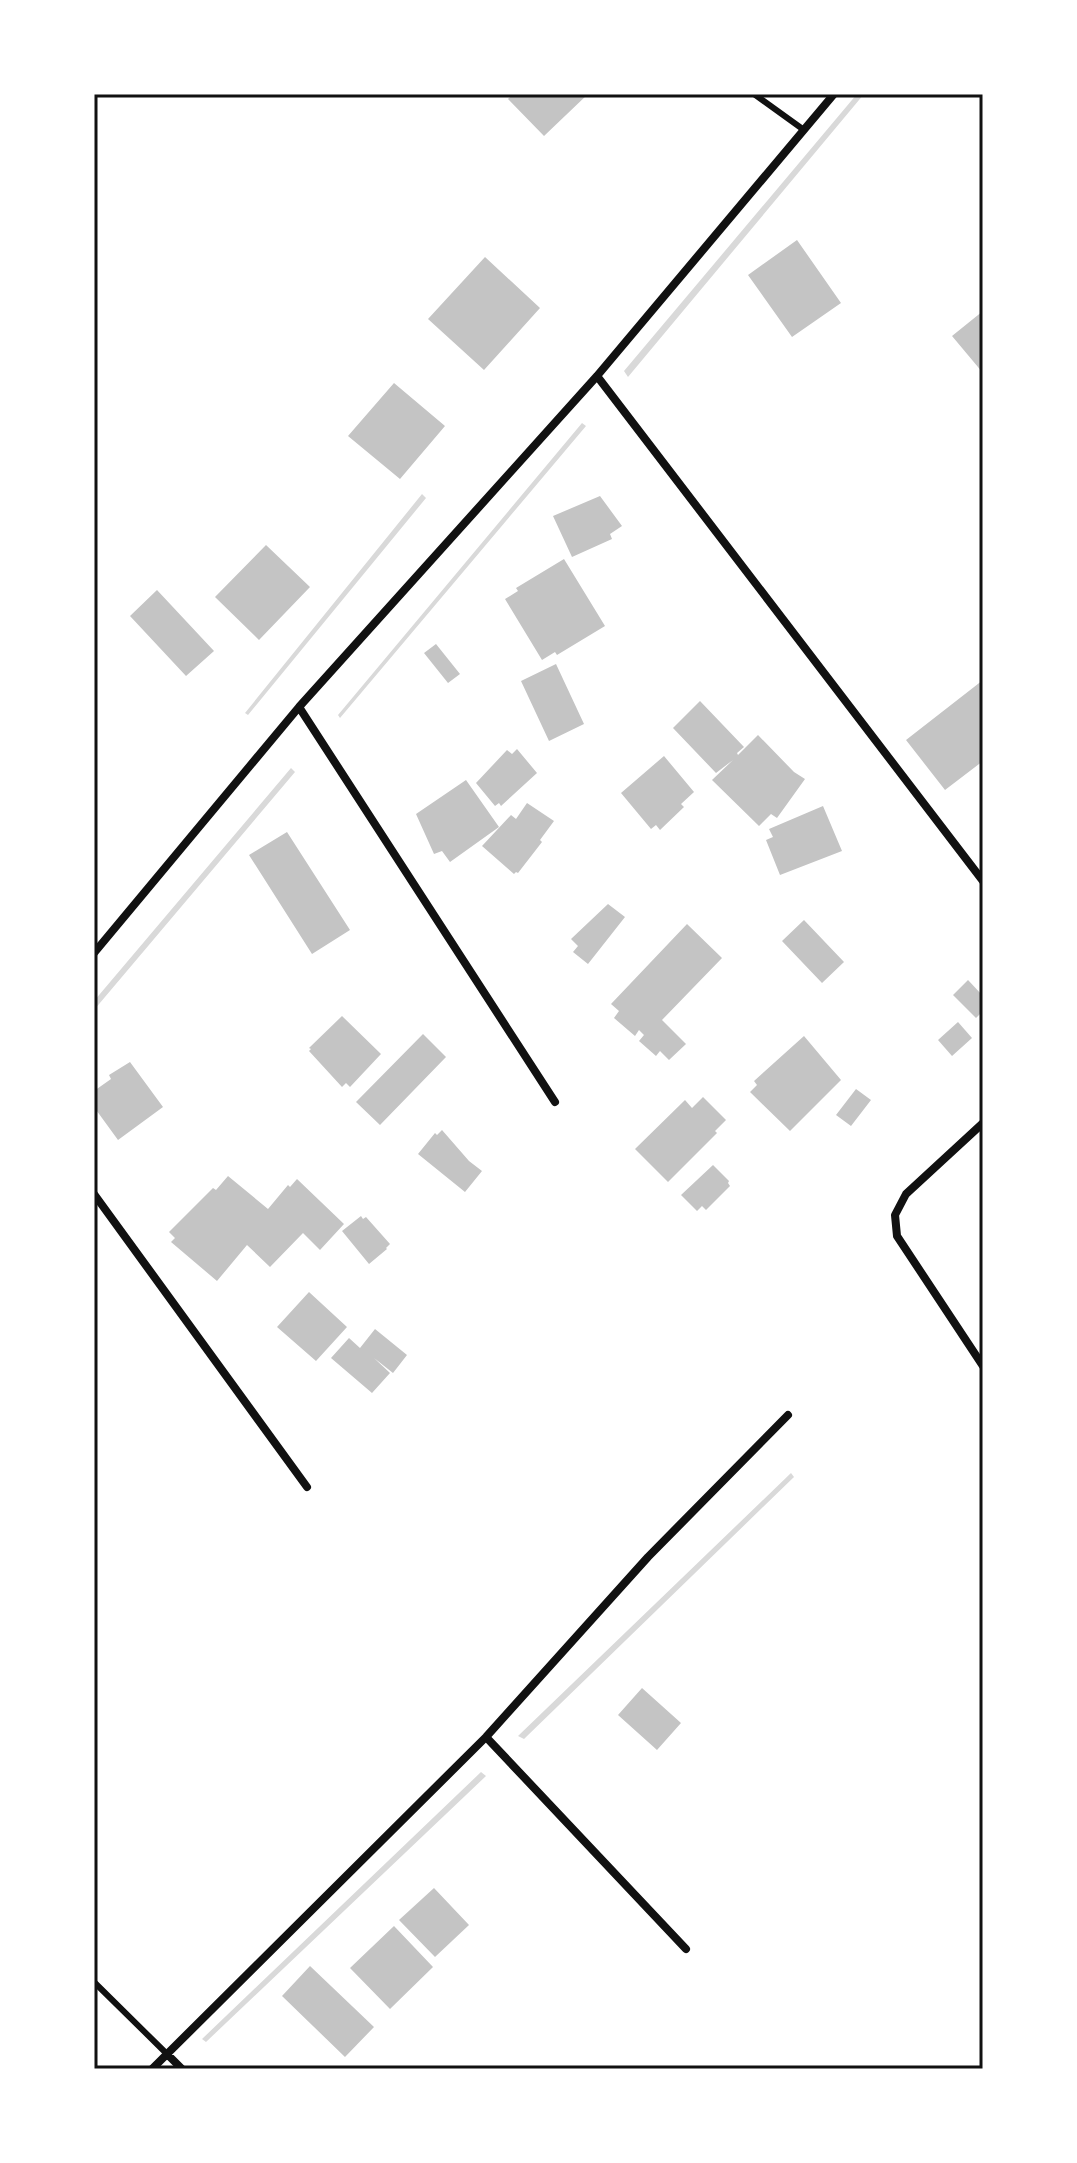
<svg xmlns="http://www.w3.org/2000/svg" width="1077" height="2163" viewBox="0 0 1077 2163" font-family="Overpass,sans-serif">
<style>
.water{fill:#d9d9d9}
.building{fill:#c4c4c4}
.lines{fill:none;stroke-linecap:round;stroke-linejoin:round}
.service{stroke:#111;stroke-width:6}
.minor{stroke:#111;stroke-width:8}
.neatline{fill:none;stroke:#111;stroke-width:3}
</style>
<rect width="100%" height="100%" fill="#fff"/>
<path class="water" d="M 857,94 L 864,94 L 628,377 L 624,371 Z
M 582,423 L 586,426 L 340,718 L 338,715 Z
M 422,494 L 426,498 L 248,715 L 245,713 Z
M 291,768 L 295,772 L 94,1010 L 94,1001 Z
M 791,1473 L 794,1477 L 524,1739 L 518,1736 Z
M 481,1772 L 486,1776 L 206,2042 L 202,2039 Z"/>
<path class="building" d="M 513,94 L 588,94 L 544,136 L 508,99 Z
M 797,240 L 841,303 L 792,337 L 748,275 Z
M 485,257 L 540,308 L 484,370 L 428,319 Z
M 983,311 L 983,373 L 952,336 Z
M 394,383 L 445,426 L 400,479 L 348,436 Z
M 600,496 L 622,526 L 610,534 L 612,539 L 572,557 L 553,516 Z
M 266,545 L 310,587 L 259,640 L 215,597 Z
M 564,559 L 605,626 L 557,655 L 555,652 L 542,660 L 505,599 L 518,591 L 516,588 Z
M 157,590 L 214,651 L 186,676 L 130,616 Z
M 436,644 L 460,674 L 448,683 L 424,653 Z
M 556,664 L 584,724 L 549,741 L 521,681 Z
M 983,680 L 983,761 L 945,790 L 906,740 Z
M 700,701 L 744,747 L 737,753 L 738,755 L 758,735 L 794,772 L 805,779 L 777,818 L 771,814 L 759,826 L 712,780 L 733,760 L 716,773 L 673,728 Z
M 517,749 L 537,773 L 501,806 L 499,803 L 495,806 L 476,783 L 507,750 L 512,754 Z
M 664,756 L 694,792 L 681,804 L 684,807 L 660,830 L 656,825 L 651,829 L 621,793 Z
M 466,780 L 499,827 L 450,862 L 442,851 L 434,854 L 416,814 Z
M 527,803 L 554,821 L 540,840 L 542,842 L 518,873 L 516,872 L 514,874 L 482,846 L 511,815 L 516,819 Z
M 823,806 L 842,851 L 780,875 L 766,840 L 773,837 L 769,829 Z
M 287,832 L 350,930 L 312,954 L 249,855 Z
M 608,904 L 625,917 L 588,964 L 573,952 L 578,946 L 571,939 Z
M 804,920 L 844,962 L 822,983 L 782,941 Z
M 687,924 L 722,958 L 662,1020 L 686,1044 L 669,1060 L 660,1051 L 656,1056 L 639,1041 L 644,1035 L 639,1030 L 635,1036 L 614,1018 L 619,1011 L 611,1004 Z
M 968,980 L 983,996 L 983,1011 L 976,1018 L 953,995 Z
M 342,1016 L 381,1054 L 350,1087 L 346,1083 L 342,1087 L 309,1051 L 311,1049 L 309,1048 Z
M 958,1022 L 972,1038 L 952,1056 L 938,1040 Z
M 423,1034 L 446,1057 L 380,1125 L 356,1102 Z
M 804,1036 L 841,1080 L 790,1131 L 750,1092 L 757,1085 L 754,1081 Z
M 130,1062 L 163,1107 L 118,1140 L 94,1107 L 94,1091 L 111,1079 L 109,1075 Z
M 856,1089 L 871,1100 L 851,1126 L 836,1115 Z
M 703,1097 L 726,1120 L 715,1131 L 717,1133 L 668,1182 L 635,1149 L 685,1100 L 692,1108 Z
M 442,1130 L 469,1161 L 482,1171 L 465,1192 L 418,1154 L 435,1133 L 437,1135 Z
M 713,1165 L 729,1181 L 728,1183 L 730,1186 L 706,1210 L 702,1206 L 697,1211 L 681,1195 Z
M 228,1176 L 268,1209 L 288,1185 L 290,1187 L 297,1179 L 344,1224 L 320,1250 L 303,1233 L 270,1267 L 247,1245 L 217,1281 L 171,1242 L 175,1238 L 169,1232 L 213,1188 L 216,1190 Z
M 361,1216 L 363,1219 L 366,1217 L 390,1244 L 386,1248 L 387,1249 L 369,1264 L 342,1231 Z
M 309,1292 L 347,1327 L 316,1361 L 277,1327 Z
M 375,1329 L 407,1355 L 393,1373 L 374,1358 L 390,1373 L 372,1393 L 331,1358 L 349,1338 L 360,1348 Z
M 642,1688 L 681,1723 L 657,1750 L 618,1715 Z
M 434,1888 L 469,1925 L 435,1957 L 399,1920 Z
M 394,1926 L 433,1967 L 390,2009 L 350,1968 Z
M 310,1966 L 374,2027 L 345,2057 L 282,1996 Z"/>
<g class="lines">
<path class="service" d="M 754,94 L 804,130
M 94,1982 L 167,2054"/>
<path class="minor" d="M 597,376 L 983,881
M 299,707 L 555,1102
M 94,953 L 299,707 L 597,376 L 834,94
M 983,1123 L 906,1194 L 895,1215 L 897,1236 L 983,1366
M 94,1194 L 307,1487
M 486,1737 L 686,1949
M 167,2054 L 182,2069
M 152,2069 L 486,1737 L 648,1557 L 788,1415"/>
</g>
<rect width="1077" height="2163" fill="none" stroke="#ffffff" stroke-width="192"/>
<rect x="96" y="96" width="885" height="1971" class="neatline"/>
</svg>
